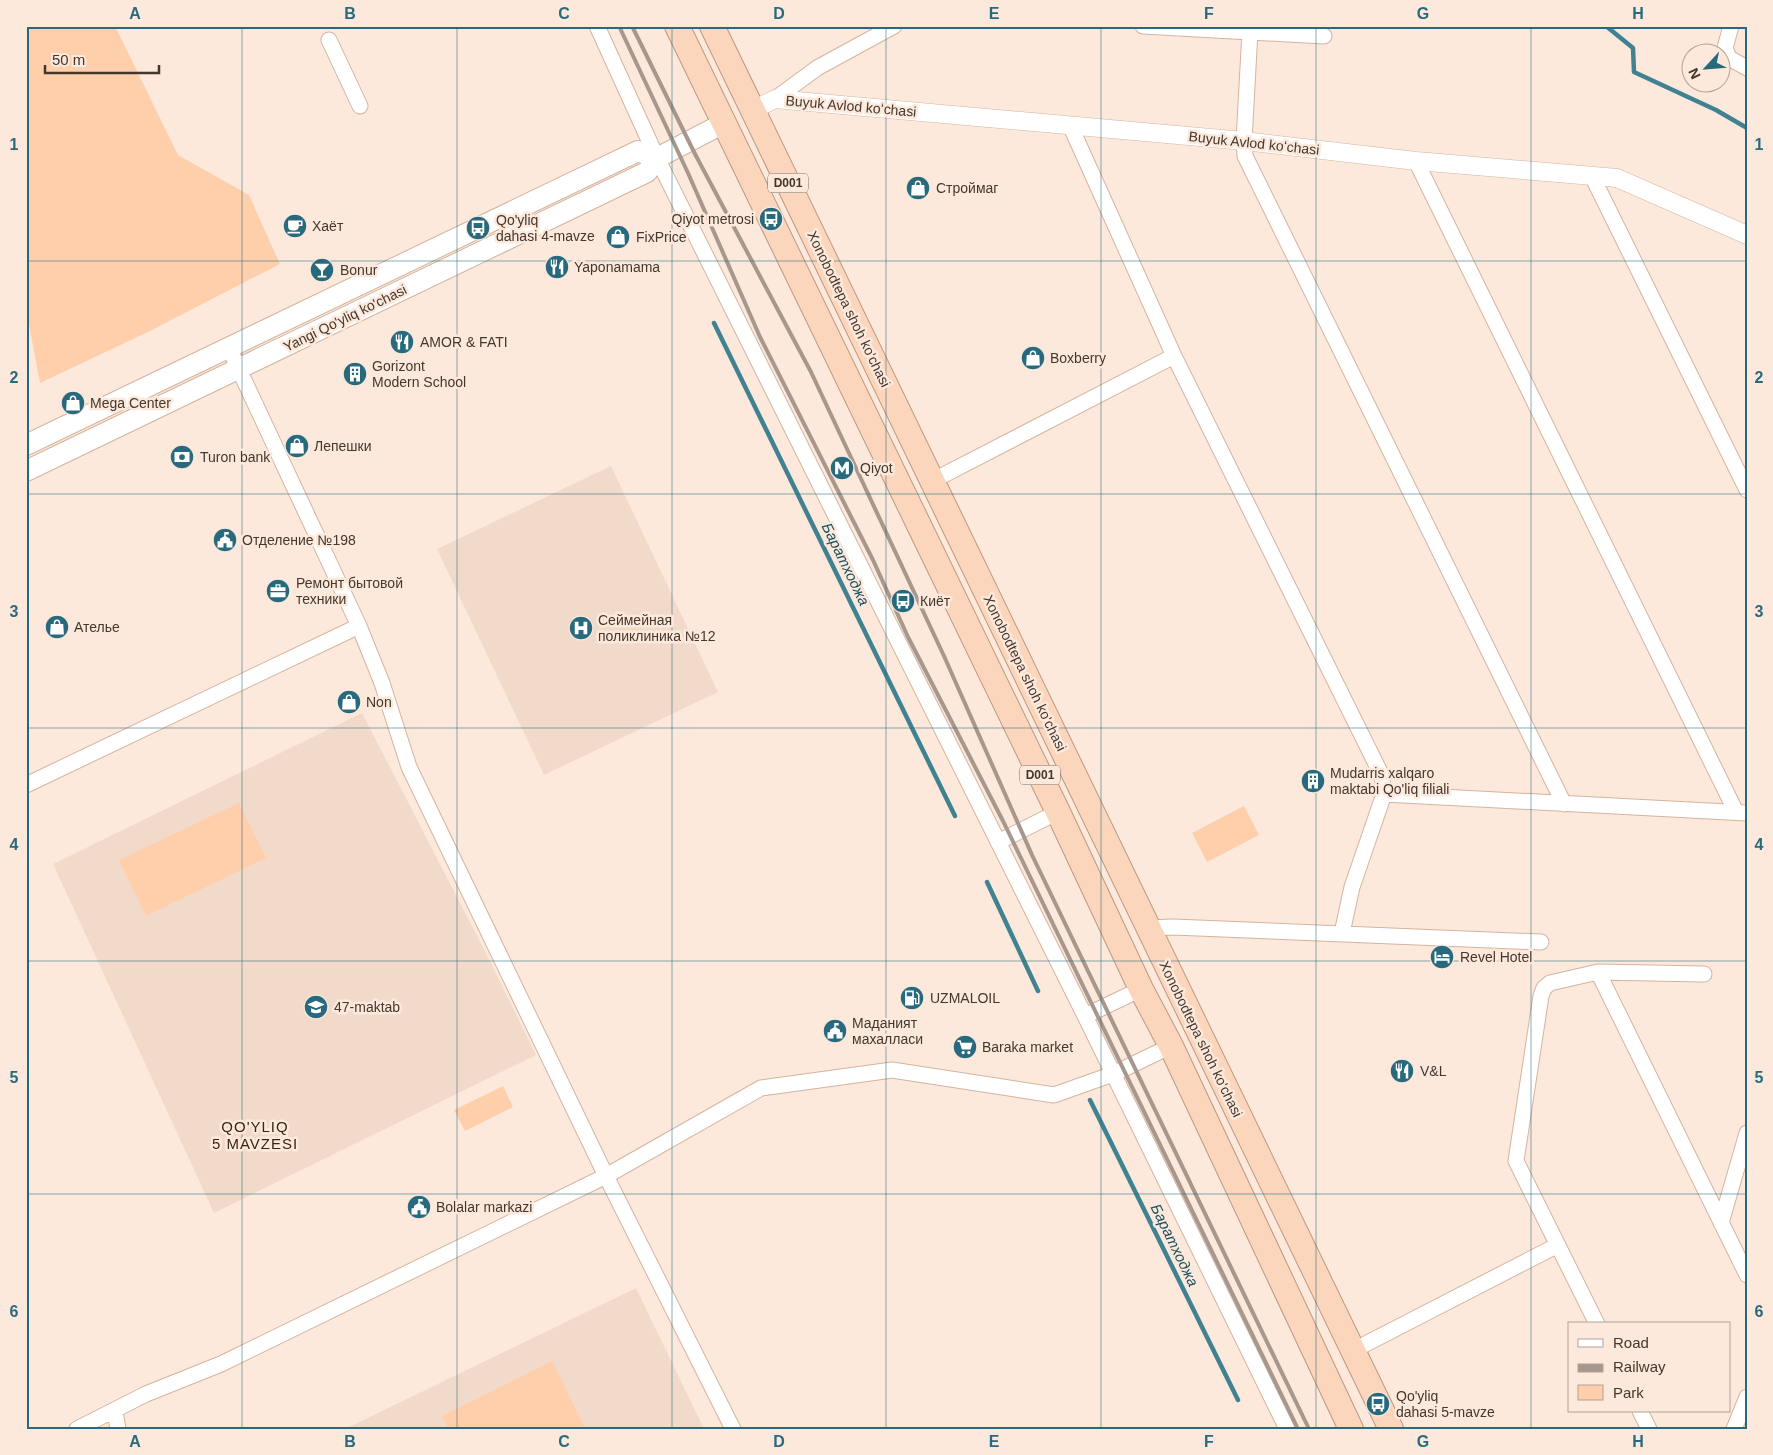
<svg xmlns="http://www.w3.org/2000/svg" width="1773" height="1455" viewBox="0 0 1773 1455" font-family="Helvetica,sans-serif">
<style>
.built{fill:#f2daca}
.park{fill:#ffceab}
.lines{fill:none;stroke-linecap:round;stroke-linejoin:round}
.stream{stroke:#408292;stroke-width:4.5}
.minor-casing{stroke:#d3b49e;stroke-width:17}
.tertiary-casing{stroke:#d3b49e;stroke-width:19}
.secondary-casing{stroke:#d3b49e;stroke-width:22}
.trunk-casing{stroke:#bb987f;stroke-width:26}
.minor{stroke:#fff;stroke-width:15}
.tertiary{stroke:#fff;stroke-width:18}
.secondary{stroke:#fff;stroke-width:20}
.trunk{stroke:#fcd6bc;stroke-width:24}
.rail{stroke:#a7978c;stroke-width:4}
.grid{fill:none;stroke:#286a7d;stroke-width:1;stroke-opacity:0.55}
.labels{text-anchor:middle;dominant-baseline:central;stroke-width:5;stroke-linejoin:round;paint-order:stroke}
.shield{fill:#fde9dc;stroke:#7b6c62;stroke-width:1}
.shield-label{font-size:12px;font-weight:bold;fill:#43372e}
.street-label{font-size:14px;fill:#43372e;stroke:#fde9dc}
.poi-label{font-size:14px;fill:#43372e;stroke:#fde9dc;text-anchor:start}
.water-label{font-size:15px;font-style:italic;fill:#1a515f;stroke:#fde9dc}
.neighbourhood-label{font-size:15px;letter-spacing:1px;fill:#3c2412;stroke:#fde9dc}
.neatline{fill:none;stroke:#286a7d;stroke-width:2}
.grid-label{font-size:16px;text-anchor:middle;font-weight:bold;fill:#286a7d}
</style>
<rect width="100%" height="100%" fill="#fde9dc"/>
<path class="built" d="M 611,466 L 718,692 L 544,775 L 437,549 Z
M 362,713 L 489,959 L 536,1055 L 214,1213 L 53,864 Z
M 636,1288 L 704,1429 L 345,1429 Z"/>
<path class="park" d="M 26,26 L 115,26 L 178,155 L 249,195 L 280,264 L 150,331 L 40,383 L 26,308 Z
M 239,803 L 266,858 L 146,916 L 119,860 Z
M 1244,806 L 1259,835 L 1207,862 L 1192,833 Z
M 503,1086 L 513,1107 L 465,1131 L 454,1110 Z
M 552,1361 L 584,1426 L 579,1429 L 448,1429 L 442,1416 Z"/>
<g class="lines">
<path class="stream" d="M 1606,26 L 1633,48 L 1634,72 L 1716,110 L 1747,128
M 714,323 L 955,816
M 987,882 L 1038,991
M 1090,1100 L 1238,1400"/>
<g class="minor-casing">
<path id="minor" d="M 597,26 L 657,158 L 1085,1016 L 1287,1429
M 1143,26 L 1324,36
M 1731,26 L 1725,48 L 1729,58 L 1747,68
M 1250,31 L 1244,141 L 1245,156 L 1564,804
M 329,40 L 360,106
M 775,99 L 817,68 L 894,26
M 1070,125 L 1174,356 L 1382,776 L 1384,794 L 1352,887 L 1342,933
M 1416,161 L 1736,812
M 1592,176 L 1747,490
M 932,481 L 1174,356
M 26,785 L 359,626
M 1384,794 L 1747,813
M 998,842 L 1058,812
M 1147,928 L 1173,927 L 1541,942
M 1598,972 L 1747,1275
M 1085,1016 L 1141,989
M 1721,1223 L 1747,1133
M 1597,1324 L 1516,1161 L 1541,996 L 1544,988 L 1550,983 L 1598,972 L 1704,974
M 1352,1351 L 1558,1245
M 115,1411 L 118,1429
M 1640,1411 L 1649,1429
M 77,1429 L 146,1394 L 221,1364 L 606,1176 L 409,767 L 382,683 L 359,626 L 229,348
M 733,1429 L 606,1176 L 761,1088 L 892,1070 L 1054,1095 L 1113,1074 L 1171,1046
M 1734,1429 L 1747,1397"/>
</g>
<g class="tertiary-casing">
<path id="tertiary" d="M 753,110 L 775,99 L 1244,141 L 1416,161 L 1617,178 L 1747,235"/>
</g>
<g class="secondary-casing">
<path id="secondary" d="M 26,445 L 638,151 L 657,158
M 26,471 L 647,172 L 657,158 L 724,123"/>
</g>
<g class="trunk-casing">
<path id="trunk" d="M 677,26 L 1058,812 L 1141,989 L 1171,1046 L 1351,1429
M 712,26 L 1391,1429"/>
</g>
<use href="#minor" class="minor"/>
<use href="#tertiary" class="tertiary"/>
<use href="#secondary" class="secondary"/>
<use href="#trunk" class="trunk"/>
<path class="rail" d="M 619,26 L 688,173 L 760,337 L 873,560 L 908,637 L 1003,821 L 1298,1429
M 632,26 L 695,154 L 811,372 L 944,656 L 1032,855 L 1309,1429"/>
</g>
<path class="grid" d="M 242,26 L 242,1429M 457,26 L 457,1429M 672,26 L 672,1429M 886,26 L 886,1429M 1101,26 L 1101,1429M 1316,26 L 1316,1429M 1531,26 L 1531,1429M 26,261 L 1747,261M 26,494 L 1747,494M 26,728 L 1747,728M 26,961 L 1747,961M 26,1194 L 1747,1194"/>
<defs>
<g id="shop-disc" transform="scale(1.25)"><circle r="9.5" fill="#286a7d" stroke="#fde9dc"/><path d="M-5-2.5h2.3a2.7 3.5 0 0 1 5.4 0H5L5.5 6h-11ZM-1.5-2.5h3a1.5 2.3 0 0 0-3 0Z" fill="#fff"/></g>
<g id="bus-disc" transform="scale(1.25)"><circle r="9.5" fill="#286a7d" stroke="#fde9dc"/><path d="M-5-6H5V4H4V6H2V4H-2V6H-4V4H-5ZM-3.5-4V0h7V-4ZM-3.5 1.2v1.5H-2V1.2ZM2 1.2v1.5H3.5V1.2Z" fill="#fff"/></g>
<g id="cafe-disc" transform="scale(1.25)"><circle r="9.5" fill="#286a7d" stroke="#fde9dc"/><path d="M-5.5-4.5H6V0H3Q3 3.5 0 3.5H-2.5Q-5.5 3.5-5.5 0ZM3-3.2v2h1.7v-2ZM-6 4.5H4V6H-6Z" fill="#fff"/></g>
<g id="restaurant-disc" transform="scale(1.25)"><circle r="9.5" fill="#286a7d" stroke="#fde9dc"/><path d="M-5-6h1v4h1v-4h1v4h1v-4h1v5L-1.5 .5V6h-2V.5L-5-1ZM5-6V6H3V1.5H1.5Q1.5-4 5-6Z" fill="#fff"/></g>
<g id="bar-disc" transform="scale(1.25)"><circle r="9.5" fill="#286a7d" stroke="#fde9dc"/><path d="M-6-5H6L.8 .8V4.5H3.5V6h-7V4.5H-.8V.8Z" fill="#fff"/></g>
<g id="building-disc" transform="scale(1.25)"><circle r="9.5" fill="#286a7d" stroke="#fde9dc"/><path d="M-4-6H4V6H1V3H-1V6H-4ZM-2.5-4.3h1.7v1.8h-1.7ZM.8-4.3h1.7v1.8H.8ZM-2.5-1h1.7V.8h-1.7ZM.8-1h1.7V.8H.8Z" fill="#fff"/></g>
<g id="bank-disc" transform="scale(1.25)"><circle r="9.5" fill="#286a7d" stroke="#fde9dc"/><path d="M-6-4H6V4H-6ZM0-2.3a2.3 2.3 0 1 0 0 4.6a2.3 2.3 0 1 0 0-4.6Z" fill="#fff"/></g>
<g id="metro-disc" transform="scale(1.25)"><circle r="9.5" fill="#286a7d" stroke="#fde9dc"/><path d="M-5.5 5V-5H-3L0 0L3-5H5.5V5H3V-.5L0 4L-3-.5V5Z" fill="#fff"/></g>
<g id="civic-disc" transform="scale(1.25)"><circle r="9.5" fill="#286a7d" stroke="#fde9dc"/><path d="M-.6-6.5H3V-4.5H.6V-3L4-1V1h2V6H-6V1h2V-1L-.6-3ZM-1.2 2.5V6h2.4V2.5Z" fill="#fff"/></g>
<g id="office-disc" transform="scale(1.25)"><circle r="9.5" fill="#286a7d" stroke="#fde9dc"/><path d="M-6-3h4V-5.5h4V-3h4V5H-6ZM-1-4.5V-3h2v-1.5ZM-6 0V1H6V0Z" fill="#fff"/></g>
<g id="hospital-disc" transform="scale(1.25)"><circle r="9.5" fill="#286a7d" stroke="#fde9dc"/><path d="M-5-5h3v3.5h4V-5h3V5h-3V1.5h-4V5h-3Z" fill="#fff"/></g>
<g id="hotel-disc" transform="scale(1.25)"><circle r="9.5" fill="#286a7d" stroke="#fde9dc"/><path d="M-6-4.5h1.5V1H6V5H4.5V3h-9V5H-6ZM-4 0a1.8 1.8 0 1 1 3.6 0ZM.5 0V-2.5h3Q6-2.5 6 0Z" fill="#fff"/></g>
<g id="fuel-disc" transform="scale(1.25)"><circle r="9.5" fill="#286a7d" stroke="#fde9dc"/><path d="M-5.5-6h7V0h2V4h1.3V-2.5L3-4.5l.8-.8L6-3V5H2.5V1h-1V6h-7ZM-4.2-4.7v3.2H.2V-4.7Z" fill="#fff"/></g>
<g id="school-disc" transform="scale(1.25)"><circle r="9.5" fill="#286a7d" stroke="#fde9dc"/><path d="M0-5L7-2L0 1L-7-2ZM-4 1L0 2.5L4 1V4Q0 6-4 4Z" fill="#fff"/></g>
<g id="supermarket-disc" transform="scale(1.25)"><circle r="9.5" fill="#286a7d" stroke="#fde9dc"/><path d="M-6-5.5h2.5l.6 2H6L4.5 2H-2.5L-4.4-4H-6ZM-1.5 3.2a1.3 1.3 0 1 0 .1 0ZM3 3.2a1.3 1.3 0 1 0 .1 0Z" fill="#fff"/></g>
</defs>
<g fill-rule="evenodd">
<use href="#shop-disc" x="918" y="188"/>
<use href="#bus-disc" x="771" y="219"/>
<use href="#cafe-disc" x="295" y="226"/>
<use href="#bus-disc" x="478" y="228"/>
<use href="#shop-disc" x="618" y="237"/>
<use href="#restaurant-disc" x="557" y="267"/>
<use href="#bar-disc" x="322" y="270"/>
<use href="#restaurant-disc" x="402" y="342"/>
<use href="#shop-disc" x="1033" y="358"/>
<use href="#building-disc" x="355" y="374"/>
<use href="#shop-disc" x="73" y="403"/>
<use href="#shop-disc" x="297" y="446"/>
<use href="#bank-disc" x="182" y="457"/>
<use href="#metro-disc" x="842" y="468"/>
<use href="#civic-disc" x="225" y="540"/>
<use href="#office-disc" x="278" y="591"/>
<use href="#bus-disc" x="903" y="601"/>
<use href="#shop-disc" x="57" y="627"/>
<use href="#hospital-disc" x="581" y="628"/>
<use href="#shop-disc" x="349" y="702"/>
<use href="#building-disc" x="1313" y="781"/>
<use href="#hotel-disc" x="1442" y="957"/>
<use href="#fuel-disc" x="912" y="998"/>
<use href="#school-disc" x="316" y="1007"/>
<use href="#civic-disc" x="835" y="1031"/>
<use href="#supermarket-disc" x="965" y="1047"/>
<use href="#restaurant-disc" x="1402" y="1071"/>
<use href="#civic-disc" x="419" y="1207"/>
<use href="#bus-disc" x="1378" y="1404"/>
</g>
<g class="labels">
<g class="shield">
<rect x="768" y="173.5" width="40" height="19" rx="4"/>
<rect x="1020" y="765.5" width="40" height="19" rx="4"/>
</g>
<g class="shield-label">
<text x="788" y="183">D001</text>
<text x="1040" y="775">D001</text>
</g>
<g class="street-label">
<text transform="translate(851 106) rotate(5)">Buyuk Avlod koʻchasi</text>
<text transform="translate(1254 143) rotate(6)">Buyuk Avlod koʻchasi</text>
<text transform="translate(849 309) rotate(64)">Xonobodtepa shoh ko'chasi</text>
<text transform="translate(345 318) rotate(-26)">Yangi Qo'yliq ko'chasi</text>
<text transform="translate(1025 673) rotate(64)">Xonobodtepa shoh ko'chasi</text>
<text transform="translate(1201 1039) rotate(64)">Xonobodtepa shoh ko'chasi</text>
</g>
<g class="poi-label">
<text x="936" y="188">Строймаг</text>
<text x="754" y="219" text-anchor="end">Qiyot metrosi</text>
<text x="496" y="220">Qo'yliq<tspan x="496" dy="16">dahasi 4-mavze</tspan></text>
<text x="312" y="226">Хаёт</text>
<text x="636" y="237">FixPrice</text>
<text x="574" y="267">Yaponamama</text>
<text x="340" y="270">Bonur</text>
<text x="420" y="342">AMOR &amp; FATI</text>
<text x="1050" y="358">Boxberry</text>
<text x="372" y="366">Gorizont<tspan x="372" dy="16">Modern School</tspan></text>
<text x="90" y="403">Mega Center</text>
<text x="314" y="446">Лепешки</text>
<text x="200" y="457">Turon bank</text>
<text x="860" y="468">Qiyot</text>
<text x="242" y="540">Отделение №198</text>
<text x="296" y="583">Ремонт бытовой<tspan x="296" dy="16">техники</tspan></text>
<text x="920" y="601">Киёт</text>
<text x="598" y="620">Сеймейная<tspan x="598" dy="16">поликлиника №12</tspan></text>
<text x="74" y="627">Ателье</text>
<text x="366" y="702">Non</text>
<text x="1330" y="773">Mudarris xalqaro<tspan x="1330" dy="16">maktabi Qo'liq filiali</tspan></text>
<text x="1460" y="957">Revel Hotel</text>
<text x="930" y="998">UZMALOIL</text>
<text x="334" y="1007">47-maktab</text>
<text x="852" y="1023">Маданият<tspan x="852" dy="16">махалласи</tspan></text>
<text x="982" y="1047">Baraka market</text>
<text x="1420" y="1071">V&amp;L</text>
<text x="436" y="1207">Bolalar markazi</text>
<text x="1396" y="1396">Qo'yliq<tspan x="1396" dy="16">dahasi 5-mavze</tspan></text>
</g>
<g class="water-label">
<text transform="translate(846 564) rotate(64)">Баратходжа</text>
<text transform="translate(1175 1245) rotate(64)">Баратходжа</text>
</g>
<g class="neighbourhood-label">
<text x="255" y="1126">QO'YLIQ<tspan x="255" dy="17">5 MAVZESI</tspan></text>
</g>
</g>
<rect width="1773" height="1455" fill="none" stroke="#fde9dc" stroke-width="55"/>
<rect x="1568" y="1322" width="162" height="90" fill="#fde9dc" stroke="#b3a296"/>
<rect x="1578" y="1339" width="25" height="8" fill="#ffffff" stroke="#b3a296"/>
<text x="1613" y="1348" font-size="15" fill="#43372e">Road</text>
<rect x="1578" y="1364" width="25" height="8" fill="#a7978c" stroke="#b3a296"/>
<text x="1613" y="1372" font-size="15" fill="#43372e">Railway</text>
<rect x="1578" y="1385" width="25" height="15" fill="#ffceab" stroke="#b3a296"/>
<text x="1613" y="1398" font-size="15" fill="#43372e">Park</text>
<g transform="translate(1706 68) rotate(244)"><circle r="24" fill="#fde9dc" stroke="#b3a296"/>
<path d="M0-4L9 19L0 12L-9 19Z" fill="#286a7d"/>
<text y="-8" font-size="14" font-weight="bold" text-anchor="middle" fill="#43372e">N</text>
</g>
<path d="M45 65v8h114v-8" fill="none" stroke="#43372e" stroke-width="2.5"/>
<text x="52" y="65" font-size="15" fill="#43372e" stroke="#fde9dc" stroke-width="4" paint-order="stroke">50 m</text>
<rect x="28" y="28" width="1718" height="1400" class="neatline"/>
<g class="grid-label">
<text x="135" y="19">A</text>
<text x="350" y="19">B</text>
<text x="564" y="19">C</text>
<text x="779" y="19">D</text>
<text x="994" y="19">E</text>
<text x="1209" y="19">F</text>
<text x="1423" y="19">G</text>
<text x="1638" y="19">H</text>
<text x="14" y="150">1</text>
<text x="1759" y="150">1</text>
<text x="14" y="383">2</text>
<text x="1759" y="383">2</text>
<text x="14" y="617">3</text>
<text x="1759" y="617">3</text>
<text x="14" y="850">4</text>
<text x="1759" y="850">4</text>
<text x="14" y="1083">5</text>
<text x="1759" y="1083">5</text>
<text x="14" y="1317">6</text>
<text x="1759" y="1317">6</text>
<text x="135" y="1447">A</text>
<text x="350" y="1447">B</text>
<text x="564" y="1447">C</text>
<text x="779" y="1447">D</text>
<text x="994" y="1447">E</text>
<text x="1209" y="1447">F</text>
<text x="1423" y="1447">G</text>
<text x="1638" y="1447">H</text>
</g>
</svg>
